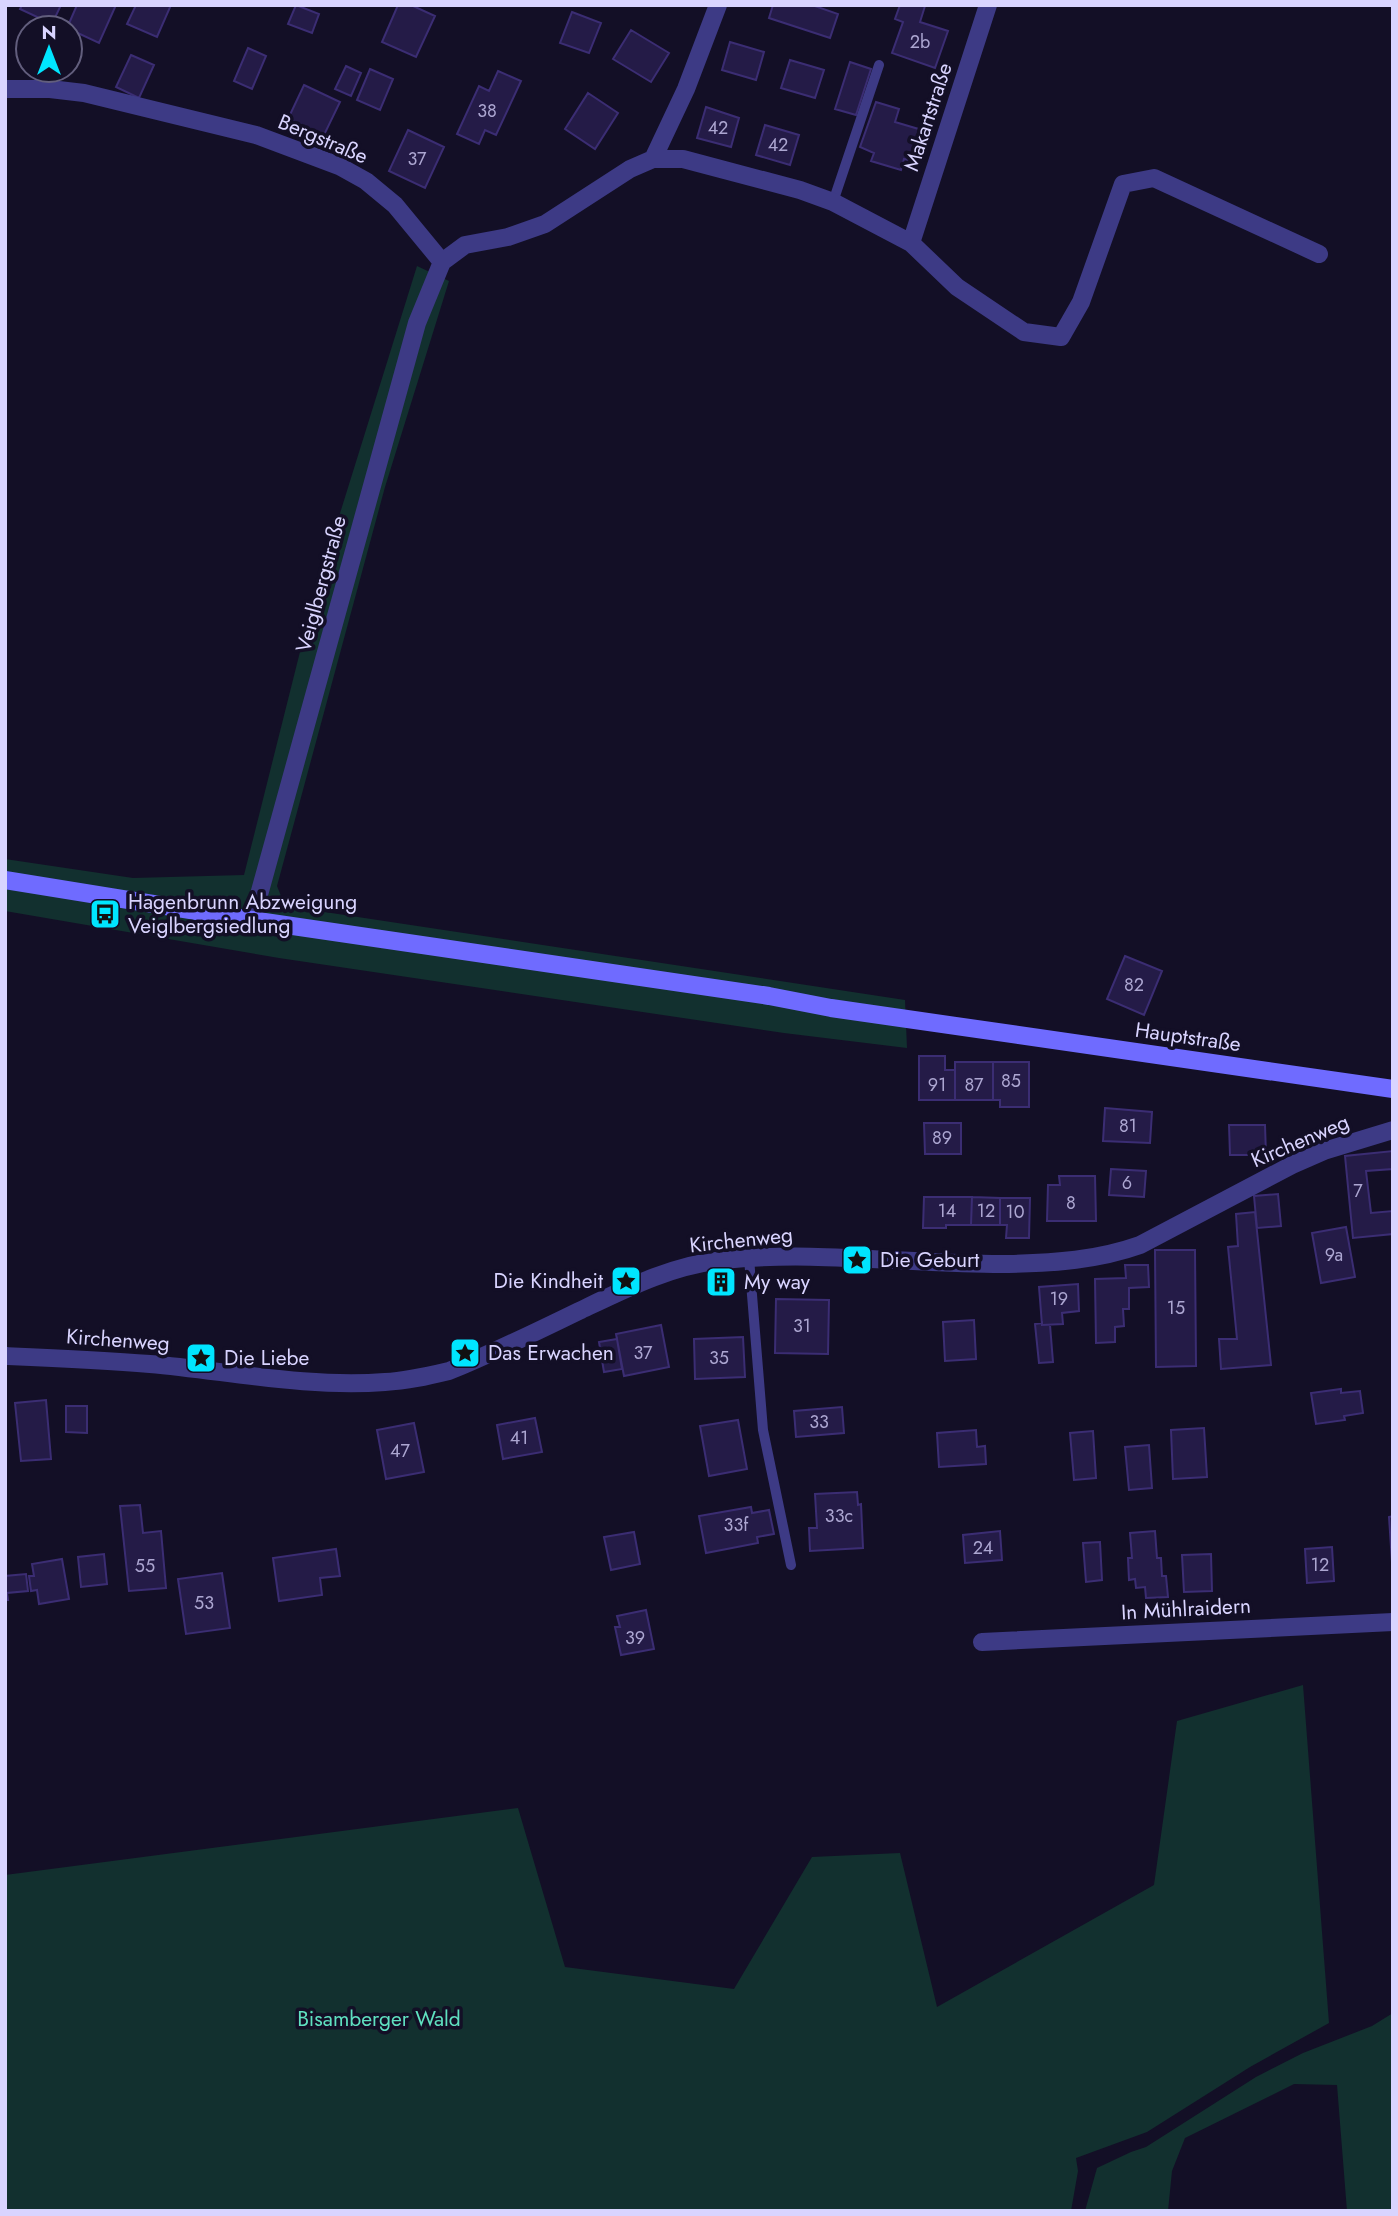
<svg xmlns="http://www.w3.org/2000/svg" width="1398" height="2216" viewBox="0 0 1398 2216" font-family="Jost,sans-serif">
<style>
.green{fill:#12302f}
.building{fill:#241b47;stroke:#3b2d73;stroke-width:2}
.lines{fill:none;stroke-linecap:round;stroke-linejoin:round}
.service{stroke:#3d3a85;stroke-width:10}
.minor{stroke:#3d3a85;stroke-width:18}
.secondary{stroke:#6f6bff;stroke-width:18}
.labels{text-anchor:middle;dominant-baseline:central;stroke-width:7;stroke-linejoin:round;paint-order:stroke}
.number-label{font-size:18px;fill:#aca6d1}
.street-label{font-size:21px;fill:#d9d4ff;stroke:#130f26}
.poi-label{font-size:21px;fill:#d9d4ff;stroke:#130f26;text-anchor:start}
.park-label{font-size:21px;fill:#5fe0c0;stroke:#130f26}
</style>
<rect width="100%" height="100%" fill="#130f26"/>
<path class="green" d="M 417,266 L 449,281 L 385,487 L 277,886 L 285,906 L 905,1000 L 907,1048 L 784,1033 L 279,958 L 5,911 L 5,859 L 133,878 L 244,875 L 313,600 Z
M 1303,1685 L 1329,2023 L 1250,2067 L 1147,2132 L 1076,2158 L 1078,2171 L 1071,2211 L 5,2211 L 5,1875 L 518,1808 L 565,1967 L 734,1989 L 812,1857 L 900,1853 L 937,2007 L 1154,1885 L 1177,1721 Z
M 1393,2013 L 1393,2211 L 1347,2211 L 1337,2085 L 1294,2084 L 1185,2138 L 1172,2171 L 1168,2211 L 1085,2211 L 1097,2168 L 1131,2152 L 1146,2147 L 1256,2077 L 1303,2053 L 1372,2026 Z"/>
<path class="building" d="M 22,5 L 61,5 L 52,24 L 20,9 Z
M 77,5 L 116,5 L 99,43 L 67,28 Z
M 136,5 L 171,5 L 157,37 L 127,24 Z
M 296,5 L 319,14 L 312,33 L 288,24 Z
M 398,5 L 411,5 L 435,16 L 416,57 L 382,42 Z
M 773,5 L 812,5 L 838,14 L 830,38 L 769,18 Z
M 900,5 L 925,6 L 920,22 L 948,31 L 935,68 L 892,53 L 903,22 L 895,19 Z
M 572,12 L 601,23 L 589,53 L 560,43 Z
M 631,30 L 669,53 L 651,82 L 613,59 Z
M 730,42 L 764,52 L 756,80 L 722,70 Z
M 248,48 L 266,56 L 252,89 L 234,81 Z
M 131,55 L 154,65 L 139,98 L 116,87 Z
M 790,60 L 824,70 L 815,98 L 781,88 Z
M 850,62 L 871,69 L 856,115 L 835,109 Z
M 346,66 L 361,73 L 351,96 L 335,89 Z
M 370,69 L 393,79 L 380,110 L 357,100 Z
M 498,71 L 521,81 L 496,135 L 485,130 L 479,144 L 457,134 L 479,86 L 489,91 Z
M 304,85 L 340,102 L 324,135 L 288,119 Z
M 588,93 L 618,113 L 595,149 L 565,129 Z
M 876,102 L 899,109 L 895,122 L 922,130 L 913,161 L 904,159 L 901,170 L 871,161 L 874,153 L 860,147 Z
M 706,107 L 739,118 L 731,147 L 697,138 Z
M 765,125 L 799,135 L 790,165 L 756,155 Z
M 408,130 L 444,147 L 425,188 L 389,171 Z
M 1125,956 L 1162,971 L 1144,1015 L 1107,999 Z
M 919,1056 L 945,1056 L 945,1070 L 955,1070 L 955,1100 L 919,1100 Z
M 955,1062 L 993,1062 L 993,1100 L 955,1100 Z
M 993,1062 L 1029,1062 L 1029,1107 L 1000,1107 L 1000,1100 L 993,1100 Z
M 1105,1108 L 1152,1112 L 1150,1143 L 1103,1141 Z
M 924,1123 L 961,1123 L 961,1154 L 925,1154 Z
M 1229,1125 L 1265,1125 L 1266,1155 L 1230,1155 Z
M 1393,1151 L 1393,1169 L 1366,1171 L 1371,1213 L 1393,1211 L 1393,1234 L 1353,1238 L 1345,1156 Z
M 1111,1169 L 1146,1171 L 1144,1197 L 1109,1195 Z
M 1059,1176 L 1095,1176 L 1096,1221 L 1047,1221 L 1048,1185 L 1060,1185 Z
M 1278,1194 L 1281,1226 L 1257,1228 L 1254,1196 Z
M 924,1197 L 972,1197 L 971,1225 L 946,1225 L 946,1228 L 923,1228 Z
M 972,1197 L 1000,1198 L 1000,1225 L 971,1225 Z
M 1000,1198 L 1030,1198 L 1029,1238 L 1006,1238 L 1007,1225 L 1000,1225 Z
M 1255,1212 L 1271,1365 L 1221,1369 L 1219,1339 L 1237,1339 L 1228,1247 L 1238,1246 L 1236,1214 Z
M 1346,1227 L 1355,1277 L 1321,1283 L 1312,1233 Z
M 1155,1250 L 1195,1250 L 1196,1366 L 1156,1367 Z
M 1125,1265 L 1148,1265 L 1149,1287 L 1129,1288 L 1129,1309 L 1123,1309 L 1124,1326 L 1115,1327 L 1115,1342 L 1096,1343 L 1095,1279 L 1126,1278 Z
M715.5 1280a5.5 5.5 0 1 1 11 0a5.5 5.5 0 1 1-11 0Z
M 1078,1284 L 1079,1311 L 1062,1313 L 1063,1324 L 1042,1325 L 1039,1287 Z
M 776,1299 L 829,1300 L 828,1354 L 775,1353 Z
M 974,1320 L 976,1359 L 945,1361 L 943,1322 Z
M 1042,1323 L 1042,1325 L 1050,1325 L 1053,1362 L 1039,1363 L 1035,1324 Z
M 661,1325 L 669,1367 L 624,1376 L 616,1334 Z
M 743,1337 L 745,1377 L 695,1379 L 694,1339 Z
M 617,1339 L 622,1369 L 604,1372 L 599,1342 Z
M 1341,1389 L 1341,1393 L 1360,1391 L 1363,1413 L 1344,1416 L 1345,1420 L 1316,1424 L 1311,1393 Z
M 46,1400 L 51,1459 L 21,1461 L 15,1403 Z
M 66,1406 L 87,1406 L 87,1433 L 66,1432 Z
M 842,1407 L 844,1433 L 796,1437 L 794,1411 Z
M 535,1418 L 542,1452 L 503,1459 L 497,1425 Z
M 738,1420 L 747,1469 L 709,1476 L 700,1426 Z
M 414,1423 L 424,1472 L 386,1479 L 377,1430 Z
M 1204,1428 L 1207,1477 L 1173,1479 L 1171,1430 Z
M 976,1430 L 977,1447 L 985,1446 L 986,1464 L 939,1467 L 937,1433 Z
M 1093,1431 L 1096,1478 L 1074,1480 L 1070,1433 Z
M 1149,1445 L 1152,1488 L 1129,1490 L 1125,1447 Z
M 857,1492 L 858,1505 L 861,1504 L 863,1548 L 810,1551 L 809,1528 L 817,1528 L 815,1494 Z
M 140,1505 L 143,1533 L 161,1531 L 166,1588 L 129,1591 L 120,1506 Z
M 751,1507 L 752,1513 L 769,1510 L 774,1534 L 757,1537 L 758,1543 L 706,1553 L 699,1516 Z
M 1393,1516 L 1393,1562 L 1392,1562 L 1389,1517 Z
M 1000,1531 L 1002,1560 L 965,1563 L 963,1535 Z
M 1155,1531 L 1157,1558 L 1161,1558 L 1162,1576 L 1166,1576 L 1168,1597 L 1146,1598 L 1145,1587 L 1136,1588 L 1135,1579 L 1129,1580 L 1128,1558 L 1132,1558 L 1130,1533 Z
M 634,1532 L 640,1564 L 611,1570 L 604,1537 Z
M 1100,1542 L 1102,1580 L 1086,1582 L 1083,1543 Z
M 1332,1547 L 1334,1581 L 1307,1583 L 1305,1549 Z
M 336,1549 L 340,1576 L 320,1578 L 322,1595 L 279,1601 L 273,1558 Z
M 104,1554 L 107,1584 L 81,1587 L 78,1557 Z
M 1211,1554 L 1212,1591 L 1184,1592 L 1182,1555 Z
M 62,1559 L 69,1599 L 39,1604 L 37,1590 L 31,1591 L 29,1576 L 34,1576 L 32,1564 Z
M 222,1573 L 230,1628 L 186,1634 L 178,1579 Z
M 26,1574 L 28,1591 L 7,1593 L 8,1600 L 5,1600 L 5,1576 Z
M 646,1610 L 654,1649 L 621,1655 L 615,1627 L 620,1627 L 617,1616 Z"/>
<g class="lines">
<path class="service" d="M 833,202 L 879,65
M 749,1258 L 763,1430 L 791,1565"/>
<path class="minor" d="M 5,89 L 50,89 L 84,93 L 256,135 L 339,166 L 366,181 L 395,205 L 442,262
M 653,159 L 683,159 L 800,190 L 833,202 L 911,243 L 957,287 L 1024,332 L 1061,337 L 1081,302 L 1123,184 L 1154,178 L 1319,254
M 911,243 L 988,5
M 442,262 L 465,245 L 508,237 L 545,224 L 630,169 L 653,159 L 686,89 L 718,5
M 252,920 L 417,323 L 442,262
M 5,1356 C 53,1358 102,1360 150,1364 C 228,1371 307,1388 385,1382 C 407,1381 428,1376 449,1371 C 493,1353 536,1332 579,1311 C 625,1289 672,1265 723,1260 C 818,1250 914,1265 1009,1264 C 1054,1263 1098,1260 1140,1245 L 1292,1165 L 1324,1151 L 1393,1130
M 982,1642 L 1393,1622"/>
<path class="secondary" d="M 5,880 L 252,920 L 769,996 L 831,1008 L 1393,1089"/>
</g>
<defs>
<g id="bus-square" transform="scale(1.575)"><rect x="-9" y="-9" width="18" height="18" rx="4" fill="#00e5ff" stroke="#130f26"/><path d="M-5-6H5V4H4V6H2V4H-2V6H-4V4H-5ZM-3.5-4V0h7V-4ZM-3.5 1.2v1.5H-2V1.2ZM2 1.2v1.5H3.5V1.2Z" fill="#111"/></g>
<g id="sight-square" transform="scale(1.575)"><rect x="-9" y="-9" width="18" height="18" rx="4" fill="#00e5ff" stroke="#130f26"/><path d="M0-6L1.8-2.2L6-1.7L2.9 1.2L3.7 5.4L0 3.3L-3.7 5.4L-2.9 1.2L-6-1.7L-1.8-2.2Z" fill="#111"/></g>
<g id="building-square" transform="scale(1.575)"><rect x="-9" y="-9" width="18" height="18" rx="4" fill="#00e5ff" stroke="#130f26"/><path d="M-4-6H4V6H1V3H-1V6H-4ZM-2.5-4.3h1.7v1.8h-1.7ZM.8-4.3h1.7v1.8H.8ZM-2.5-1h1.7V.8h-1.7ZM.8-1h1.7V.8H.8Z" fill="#111"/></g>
</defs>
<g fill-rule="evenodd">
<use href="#bus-square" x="105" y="914"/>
<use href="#sight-square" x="857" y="1260"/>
<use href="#sight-square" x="626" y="1281"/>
<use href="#building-square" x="721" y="1282"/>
<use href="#sight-square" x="465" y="1353"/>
<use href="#sight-square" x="201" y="1358"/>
</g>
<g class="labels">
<g class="number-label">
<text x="920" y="42">2b</text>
<text x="487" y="111">38</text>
<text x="718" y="128">42</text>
<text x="778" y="145">42</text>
<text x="417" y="159">37</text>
<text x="1134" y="985">82</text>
<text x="1011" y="1081">85</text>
<text x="937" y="1085">91</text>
<text x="974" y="1085">87</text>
<text x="1128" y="1126">81</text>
<text x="942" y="1138">89</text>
<text x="1127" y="1183">6</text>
<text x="1358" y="1191">7</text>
<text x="1071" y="1203">8</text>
<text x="947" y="1211">14</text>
<text x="986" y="1211">12</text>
<text x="1015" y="1212">10</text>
<text x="1334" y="1255">9a</text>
<text x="1059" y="1299">19</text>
<text x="1176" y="1308">15</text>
<text x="802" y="1326">31</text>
<text x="643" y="1353">37</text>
<text x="719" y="1358">35</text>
<text x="819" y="1422">33</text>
<text x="519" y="1438">41</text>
<text x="400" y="1451">47</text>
<text x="839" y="1516">33c</text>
<text x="736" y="1525">33f</text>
<text x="983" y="1548">24</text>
<text x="1320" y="1565">12</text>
<text x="145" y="1566">55</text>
<text x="204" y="1603">53</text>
<text x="635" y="1638">39</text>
</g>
<g class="street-label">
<text transform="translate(928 117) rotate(-72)">Makartstraße</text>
<text transform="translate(323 139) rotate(23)">Bergstraße</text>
<text transform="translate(321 584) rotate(-75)">Veiglbergstraße</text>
<text transform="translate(1188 1037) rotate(8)">Hauptstraße</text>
<text transform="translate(1300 1141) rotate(-23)">Kirchenweg</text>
<text transform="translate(741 1240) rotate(-6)">Kirchenweg</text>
<text transform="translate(118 1340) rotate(4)">Kirchenweg</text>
<text transform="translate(1186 1609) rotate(-3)">In Mühlraidern</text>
</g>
<g class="poi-label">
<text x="128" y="902">Hagenbrunn Abzweigung<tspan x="128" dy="24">Veiglbergsiedlung</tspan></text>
<text x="880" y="1260">Die Geburt</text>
<text x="603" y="1281" text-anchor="end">Die Kindheit</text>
<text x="744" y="1282">My way</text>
<text x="488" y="1353">Das Erwachen</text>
<text x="224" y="1358">Die Liebe</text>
</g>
<g class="park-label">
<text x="379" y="2019">Bisamberger Wald</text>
</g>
</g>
<rect width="1398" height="2216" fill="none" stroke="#d9d4ff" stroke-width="14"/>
<g transform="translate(49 49)"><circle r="33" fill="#130f26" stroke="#625e7d" stroke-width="2"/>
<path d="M0-5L12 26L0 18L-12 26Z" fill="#00e5ff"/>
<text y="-10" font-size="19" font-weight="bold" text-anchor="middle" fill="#d9d4ff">N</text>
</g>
</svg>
